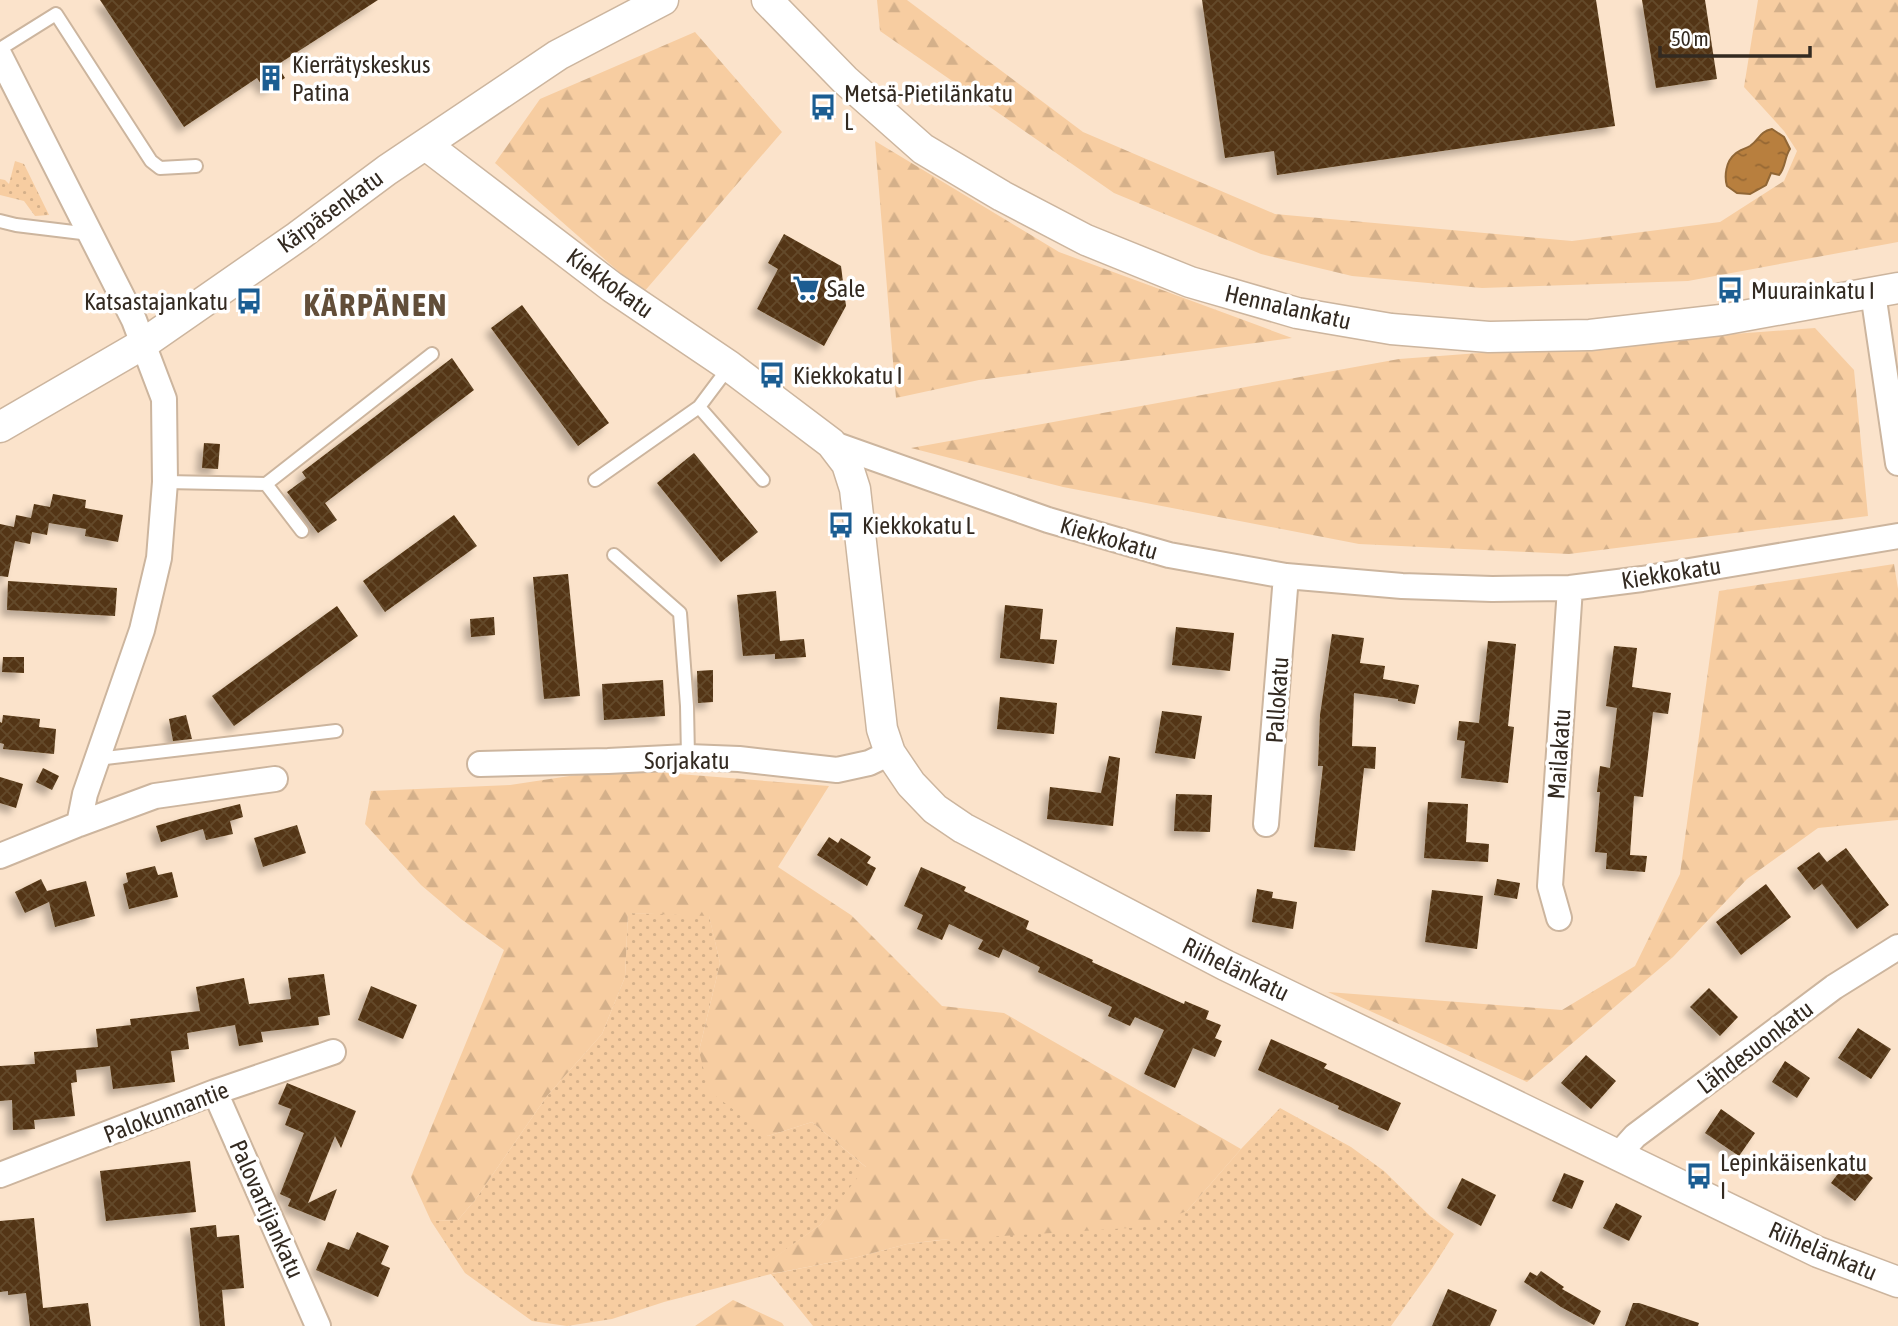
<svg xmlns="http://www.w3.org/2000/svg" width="1898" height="1326" viewBox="0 0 1898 1326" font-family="'Asap Condensed',sans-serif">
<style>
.grass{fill:url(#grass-dots)}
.forest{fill:url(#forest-firs)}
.water{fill:url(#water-ripples);stroke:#906635;stroke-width:2}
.building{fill:url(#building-cross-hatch);filter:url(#shadow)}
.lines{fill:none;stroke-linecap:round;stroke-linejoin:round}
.service-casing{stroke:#ccb59e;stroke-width:16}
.minor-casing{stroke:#ccb59e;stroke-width:28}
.tertiary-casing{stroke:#ccb59e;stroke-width:33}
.service{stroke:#fff;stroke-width:12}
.minor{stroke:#fff;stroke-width:24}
.tertiary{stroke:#fff;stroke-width:30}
.labels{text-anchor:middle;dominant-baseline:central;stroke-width:7;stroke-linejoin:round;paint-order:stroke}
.poi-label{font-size:24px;fill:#332a21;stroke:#fff;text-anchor:start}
.street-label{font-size:24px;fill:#332a21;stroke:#fff}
.district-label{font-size:32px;font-weight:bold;letter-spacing:2px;fill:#624e39;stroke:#fff}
</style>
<defs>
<pattern id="grass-dots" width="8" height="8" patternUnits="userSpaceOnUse" patternTransform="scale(1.75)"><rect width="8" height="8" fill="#f7cda1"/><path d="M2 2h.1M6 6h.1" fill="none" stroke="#d4b08a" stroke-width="1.8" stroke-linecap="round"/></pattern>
<pattern id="forest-firs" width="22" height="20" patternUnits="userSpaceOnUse" patternTransform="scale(1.75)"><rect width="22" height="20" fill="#f7cda1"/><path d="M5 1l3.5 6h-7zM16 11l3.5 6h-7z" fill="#d4b08a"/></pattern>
<pattern id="water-ripples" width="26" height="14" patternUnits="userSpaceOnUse" patternTransform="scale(1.75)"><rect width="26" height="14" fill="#b87f3e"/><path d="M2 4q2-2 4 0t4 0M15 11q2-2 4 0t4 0" fill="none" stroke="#966834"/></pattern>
<pattern id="building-cross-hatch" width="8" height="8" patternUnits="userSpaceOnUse" patternTransform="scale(1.75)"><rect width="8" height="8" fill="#533512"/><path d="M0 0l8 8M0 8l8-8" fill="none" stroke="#644a2c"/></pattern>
<filter id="shadow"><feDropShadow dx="-6" dy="6" stdDeviation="3.5" flood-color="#0004"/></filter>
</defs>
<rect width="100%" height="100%" fill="#fbe3cb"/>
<path class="grass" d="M 15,161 L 24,164 L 49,215 L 35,216 L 24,201 L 0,195 L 0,179 L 5,180 L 9,184 Z
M 628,913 L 709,915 L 720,963 L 699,1051 L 768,1136 L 812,1122 L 867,1168 L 820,1225 L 769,1262 L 772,1274 L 854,1258 L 907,1244 L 1187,1211 L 1241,1149 L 1280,1108 L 1351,1147 L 1384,1171 L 1430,1216 L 1454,1234 L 1431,1270 L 1391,1326 L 813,1326 L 771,1274 L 664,1302 L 612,1319 L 567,1326 L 532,1321 L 465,1273 L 431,1221 L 458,1220 L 475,1200 L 547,1096 L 602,1034 L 625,977 Z"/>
<path class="forest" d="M 877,0 L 907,0 L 1083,132 L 1275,214 L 1572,241 L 1720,222 L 1784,181 L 1797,151 L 1784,131 L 1744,87 L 1758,0 L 1898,0 L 1898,242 L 1688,281 L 1482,288 L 1352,276 L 1261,254 L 1114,193 L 880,31 Z
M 695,32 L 782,132 L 643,293 L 495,163 L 540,99 Z
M 875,141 L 1059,252 L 1292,338 L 979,380 L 896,398 Z
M 1815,328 L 1854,370 L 1868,516 L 1569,554 L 1359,544 L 1063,487 L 911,448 L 1399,359 Z
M 1894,564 L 1898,589 L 1898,820 L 1818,828 L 1747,879 L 1673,957 L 1527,1082 L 1328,992 L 1562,1010 L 1635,966 L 1680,874 L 1719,591 Z
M 616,769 L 829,786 L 778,867 L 851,915 L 942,1006 L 1004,1013 L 1241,1149 L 1187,1211 L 1145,1227 L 939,1240 L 907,1244 L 854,1258 L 771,1274 L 768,1262 L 820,1225 L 866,1167 L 812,1122 L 768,1136 L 709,1091 L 699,1051 L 720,963 L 709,916 L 628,913 L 625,977 L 602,1034 L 547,1096 L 475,1200 L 458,1220 L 431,1221 L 411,1177 L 504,950 L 461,919 L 421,885 L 365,824 L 371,791 L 510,785 Z
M 733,1300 L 782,1323 L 784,1326 L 695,1326 Z"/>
<path class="water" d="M 1772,129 L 1784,137 L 1790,149 C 1784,158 1786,167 1779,175 L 1771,173 L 1766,185 L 1750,194 L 1737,193 L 1727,186 C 1724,176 1726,161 1735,154 C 1739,150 1745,149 1750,146 C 1760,139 1759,132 1772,129 Z"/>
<path class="building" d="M 100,0 L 378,0 L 277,65 L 285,78 L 265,90 L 257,78 L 184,127 Z
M 1202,0 L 1596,0 L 1615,126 L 1277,175 L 1274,151 L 1225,158 Z
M 1642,0 L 1705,0 L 1717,79 L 1656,88 Z
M 784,234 L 841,266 L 846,306 L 824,346 L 757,309 L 778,269 L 768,263 Z
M 522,305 L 609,423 L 578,446 L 491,328 Z
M 452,358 L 474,390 L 325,503 L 337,520 L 318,533 L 287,492 L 306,478 L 302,472 Z
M 204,443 L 220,444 L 218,469 L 202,468 Z
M 694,453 L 758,532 L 721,562 L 657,483 Z
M 53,494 L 86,500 L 85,508 L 123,515 L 118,542 L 85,536 L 86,529 L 49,523 L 47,535 L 32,532 L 30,544 L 15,541 L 8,577 L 0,576 L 0,524 L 14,527 L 16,515 L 31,518 L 34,504 L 50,507 Z
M 454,515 L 477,546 L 385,612 L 363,581 Z
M 568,574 L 580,696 L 544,699 L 533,577 Z
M 8,581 L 117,588 L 115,616 L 7,610 Z
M 776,591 L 780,641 L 804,639 L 806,657 L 775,659 L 775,654 L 743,656 L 737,595 Z
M 1005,605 L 1043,609 L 1040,639 L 1057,640 L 1054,664 L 1000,658 Z
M 337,606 L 358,636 L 234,726 L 212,696 Z
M 494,617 L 495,635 L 471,637 L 470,619 Z
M 1176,627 L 1234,633 L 1230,671 L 1172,665 Z
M 1332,634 L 1364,638 L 1360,663 L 1385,666 L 1383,679 L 1419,685 L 1415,704 L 1398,701 L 1398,699 L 1354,693 L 1352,746 L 1376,747 L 1375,769 L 1364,768 L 1355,851 L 1314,847 L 1323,766 L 1318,766 L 1320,715 Z
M 1488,641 L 1516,644 L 1508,726 L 1514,727 L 1508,783 L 1461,778 L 1465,741 L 1457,740 L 1459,721 L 1479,723 Z
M 1614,646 L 1637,648 L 1632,687 L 1671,693 L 1668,714 L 1653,712 L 1643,797 L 1634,796 L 1630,855 L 1647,856 L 1645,872 L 1606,869 L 1607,853 L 1595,852 L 1600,792 L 1597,792 L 1600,766 L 1610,768 L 1617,708 L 1606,706 Z
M 3,657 L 24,657 L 24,673 L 2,672 Z
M 713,670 L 713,702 L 698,703 L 697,671 Z
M 663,680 L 665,716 L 604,720 L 602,684 Z
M 1000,697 L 1057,703 L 1054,734 L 997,729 Z
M 1162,711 L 1202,716 L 1195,759 L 1155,753 Z
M 3,715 L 40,719 L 39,727 L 56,729 L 54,754 L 3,749 L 4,744 L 0,743 L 0,722 L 2,723 Z
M 186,715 L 192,739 L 173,741 L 169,719 Z
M 1109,756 L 1120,758 L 1113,826 L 1047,819 L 1050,787 L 1101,793 Z
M 43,768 L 59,776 L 52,790 L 36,782 Z
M 0,777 L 23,784 L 16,808 L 0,803 Z
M 1176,794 L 1212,795 L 1210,832 L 1174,831 Z
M 1428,802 L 1468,804 L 1466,842 L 1489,844 L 1488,862 L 1424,858 Z
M 240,804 L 243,817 L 230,821 L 233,834 L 206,840 L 203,829 L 161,842 L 156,826 L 183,818 Z
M 297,825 L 306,853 L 263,867 L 254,838 Z
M 829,837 L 838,843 L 841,838 L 871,857 L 867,863 L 876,868 L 867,886 L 817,855 Z
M 1846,848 L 1889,905 L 1857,929 L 1822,884 L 1814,890 L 1797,868 L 1819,852 L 1827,862 Z
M 155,866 L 158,875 L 172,872 L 178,897 L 129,909 L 123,884 L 128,882 L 126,873 Z
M 921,867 L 966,887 L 964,891 L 1029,921 L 1026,929 L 1093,960 L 1092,962 L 1184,1004 L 1185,1001 L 1209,1011 L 1206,1019 L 1221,1025 L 1215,1038 L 1222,1041 L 1215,1057 L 1193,1048 L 1175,1088 L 1144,1074 L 1164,1030 L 1135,1017 L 1130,1026 L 1108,1016 L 1112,1007 L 1038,972 L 1040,967 L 1003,949 L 999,958 L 978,949 L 983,940 L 949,924 L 942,940 L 917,929 L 923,915 L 904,906 Z
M 41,879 L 47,891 L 86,881 L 95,916 L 55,927 L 49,902 L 25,913 L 15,892 Z
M 1497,879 L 1520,883 L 1517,899 L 1494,895 Z
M 1766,884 L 1791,917 L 1741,955 L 1716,922 Z
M 1257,889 L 1273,892 L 1272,898 L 1297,902 L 1293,929 L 1252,922 Z
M 1432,890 L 1483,896 L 1477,949 L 1425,942 Z
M 324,974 L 330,1015 L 318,1017 L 319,1025 L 261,1032 L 263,1042 L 239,1046 L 235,1025 L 187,1033 L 189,1049 L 171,1051 L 175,1082 L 113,1089 L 110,1066 L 76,1070 L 77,1082 L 71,1083 L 75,1116 L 34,1120 L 35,1129 L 13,1130 L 12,1100 L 0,1101 L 0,1066 L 35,1064 L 34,1052 L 98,1047 L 96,1029 L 131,1025 L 130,1019 L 200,1011 L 196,987 L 244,978 L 249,1004 L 291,999 L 288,978 Z
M 371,986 L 417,1005 L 403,1039 L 358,1020 Z
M 1709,988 L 1738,1017 L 1720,1036 L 1690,1007 Z
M 1858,1028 L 1891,1049 L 1871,1079 L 1838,1058 Z
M 1271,1039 L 1327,1064 L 1324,1068 L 1401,1103 L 1388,1131 L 1338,1109 L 1339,1106 L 1258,1070 Z
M 1586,1055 L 1616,1081 L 1591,1109 L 1561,1083 Z
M 1785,1061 L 1810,1078 L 1797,1098 L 1772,1082 Z
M 287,1083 L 356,1111 L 341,1148 L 335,1136 L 308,1203 L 337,1189 L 325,1221 L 288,1206 L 291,1199 L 280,1194 L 304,1133 L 285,1125 L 291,1109 L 278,1104 Z
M 1721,1109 L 1755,1133 L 1739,1156 L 1705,1133 Z
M 1849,1159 L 1873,1178 L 1855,1201 L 1831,1183 Z
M 190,1161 L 196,1212 L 106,1221 L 100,1171 Z
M 1564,1173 L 1584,1181 L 1572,1209 L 1552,1201 Z
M 1462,1178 L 1496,1195 L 1481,1226 L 1447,1208 Z
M 1616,1203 L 1642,1216 L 1629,1241 L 1603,1228 Z
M 34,1218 L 43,1308 L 88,1303 L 91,1326 L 30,1326 L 26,1293 L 8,1295 L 8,1291 L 0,1292 L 0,1221 Z
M 216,1225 L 217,1237 L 239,1235 L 244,1288 L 222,1290 L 225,1326 L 200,1326 L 190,1228 Z
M 357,1232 L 389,1246 L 381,1264 L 390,1268 L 378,1297 L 316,1270 L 328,1242 L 349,1250 Z
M 1541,1271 L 1564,1287 L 1562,1289 L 1601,1311 L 1594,1325 L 1561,1307 L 1524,1282 L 1530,1272 L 1537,1276 Z
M 1448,1289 L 1497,1310 L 1490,1326 L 1432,1326 Z
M 1633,1303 L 1639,1303 L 1699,1323 L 1698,1326 L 1625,1326 Z"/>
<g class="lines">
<g class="service-casing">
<path id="service" d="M 0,49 L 56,14 L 151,161 L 160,168 L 196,166
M 0,221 L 16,225 L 90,234
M 699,407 L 763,480
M 595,480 L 699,407 L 729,367
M 165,482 L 266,484 L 432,354
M 266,484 L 302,531
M 614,555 L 680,613 L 687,706 L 688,757
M 97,759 L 336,731"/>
</g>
<g class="minor-casing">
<path id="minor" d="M 0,56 L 134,320 L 164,399 L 165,482 L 159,558 L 142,630 L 85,794 L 79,824
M 1873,293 L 1898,463
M 831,443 L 1048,520 L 1169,555 L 1286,576 L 1402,586 L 1492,589 L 1570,588 L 1642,579 L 1898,536
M 480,764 L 608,761 L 688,757 L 739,759 L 837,770 L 869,763 L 890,753
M 1266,824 L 1286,576
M 0,856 L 79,824 L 155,796 L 275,779
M 1559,918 L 1550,886 L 1570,588
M 215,1092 L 318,1326
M 1618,1155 L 1635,1136 L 1834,987 L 1898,947
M 0,1175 L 215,1092 L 333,1052"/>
</g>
<g class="tertiary-casing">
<path id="tertiary" d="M 767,0 L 845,80 L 923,149 L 1002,196 L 1086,240 L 1190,282 L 1297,313 L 1391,329 L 1489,337 L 1590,335 L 1721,320 L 1898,288
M 426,145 L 612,287 L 729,366 L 831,443 L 847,464 L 855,489 L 882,729 L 890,753 L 911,784 L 935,809 L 963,828 L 1225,965 L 1818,1252 L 1898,1282
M 0,427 L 143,344 L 297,237 L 387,170 L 558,55 L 663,0"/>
</g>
<use href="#service" class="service"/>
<use href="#minor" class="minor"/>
<use href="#tertiary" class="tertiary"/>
</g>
<defs>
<g id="building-bare" transform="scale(2.1)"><path d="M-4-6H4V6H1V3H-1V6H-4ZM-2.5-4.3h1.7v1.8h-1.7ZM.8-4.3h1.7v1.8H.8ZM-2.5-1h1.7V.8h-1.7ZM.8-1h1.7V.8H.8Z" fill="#1b5d92" stroke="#fff" stroke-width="2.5" paint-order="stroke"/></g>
<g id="bus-bare" transform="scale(2.1)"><path d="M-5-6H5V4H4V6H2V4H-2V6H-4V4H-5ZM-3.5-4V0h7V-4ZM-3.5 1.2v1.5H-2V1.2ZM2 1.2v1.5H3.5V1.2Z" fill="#1b5d92" stroke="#fff" stroke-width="2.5" paint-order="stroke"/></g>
<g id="supermarket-bare" transform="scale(2.1)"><path d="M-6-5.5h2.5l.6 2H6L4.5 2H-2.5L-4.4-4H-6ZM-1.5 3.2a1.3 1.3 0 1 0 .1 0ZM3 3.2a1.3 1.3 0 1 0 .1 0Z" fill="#1b5d92" stroke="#fff" stroke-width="2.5" paint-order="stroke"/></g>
</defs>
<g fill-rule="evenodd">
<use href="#building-bare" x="271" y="78"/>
<use href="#bus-bare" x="823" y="107"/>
<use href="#supermarket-bare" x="806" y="288"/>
<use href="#bus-bare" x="1730" y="290"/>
<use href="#bus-bare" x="249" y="301"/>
<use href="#bus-bare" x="772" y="375"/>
<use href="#bus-bare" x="841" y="525"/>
<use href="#bus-bare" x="1699" y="1176"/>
</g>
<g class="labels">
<g class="poi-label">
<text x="292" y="64">Kierrätyskeskus<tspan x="292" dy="28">Patina</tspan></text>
<text x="844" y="93">Metsä-Pietilänkatu<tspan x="844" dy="28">L</tspan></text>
<text x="827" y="288">Sale</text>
<text x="1751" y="290">Muurainkatu I</text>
<text x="228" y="301" text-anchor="end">Katsastajankatu</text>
<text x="793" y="375">Kiekkokatu I</text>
<text x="862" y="525">Kiekkokatu L</text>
<text x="1720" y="1162">Lepinkäisenkatu<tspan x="1720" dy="28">I</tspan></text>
</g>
<g class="street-label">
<text transform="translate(330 211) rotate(-36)">Kärpäsenkatu</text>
<text transform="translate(610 283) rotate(36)">Kiekkokatu</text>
<text transform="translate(1288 307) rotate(13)">Hennalankatu</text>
<text transform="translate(1109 538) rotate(16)">Kiekkokatu</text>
<text transform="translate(1671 573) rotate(-9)">Kiekkokatu</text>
<text transform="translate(1277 700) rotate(-86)">Pallokatu</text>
<text transform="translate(1559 754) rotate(-86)">Mailakatu</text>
<text x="687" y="760">Sorjakatu</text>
<text transform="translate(1236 969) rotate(26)">Riihelänkatu</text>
<text transform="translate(1755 1047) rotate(-37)">Lähdesuonkatu</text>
<text transform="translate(166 1112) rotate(-21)">Palokunnantie</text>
<text transform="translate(267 1209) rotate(66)">Palovartijankatu</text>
<text transform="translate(1823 1251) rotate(23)">Riihelänkatu</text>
</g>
<g class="district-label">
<text x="376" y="304">KÄRPÄNEN</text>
</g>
</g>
<path d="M1660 46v10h150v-10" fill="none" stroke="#332a21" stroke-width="3.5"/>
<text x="1671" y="46" font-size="21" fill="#332a21" stroke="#ffffff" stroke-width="5" paint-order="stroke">50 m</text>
</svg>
